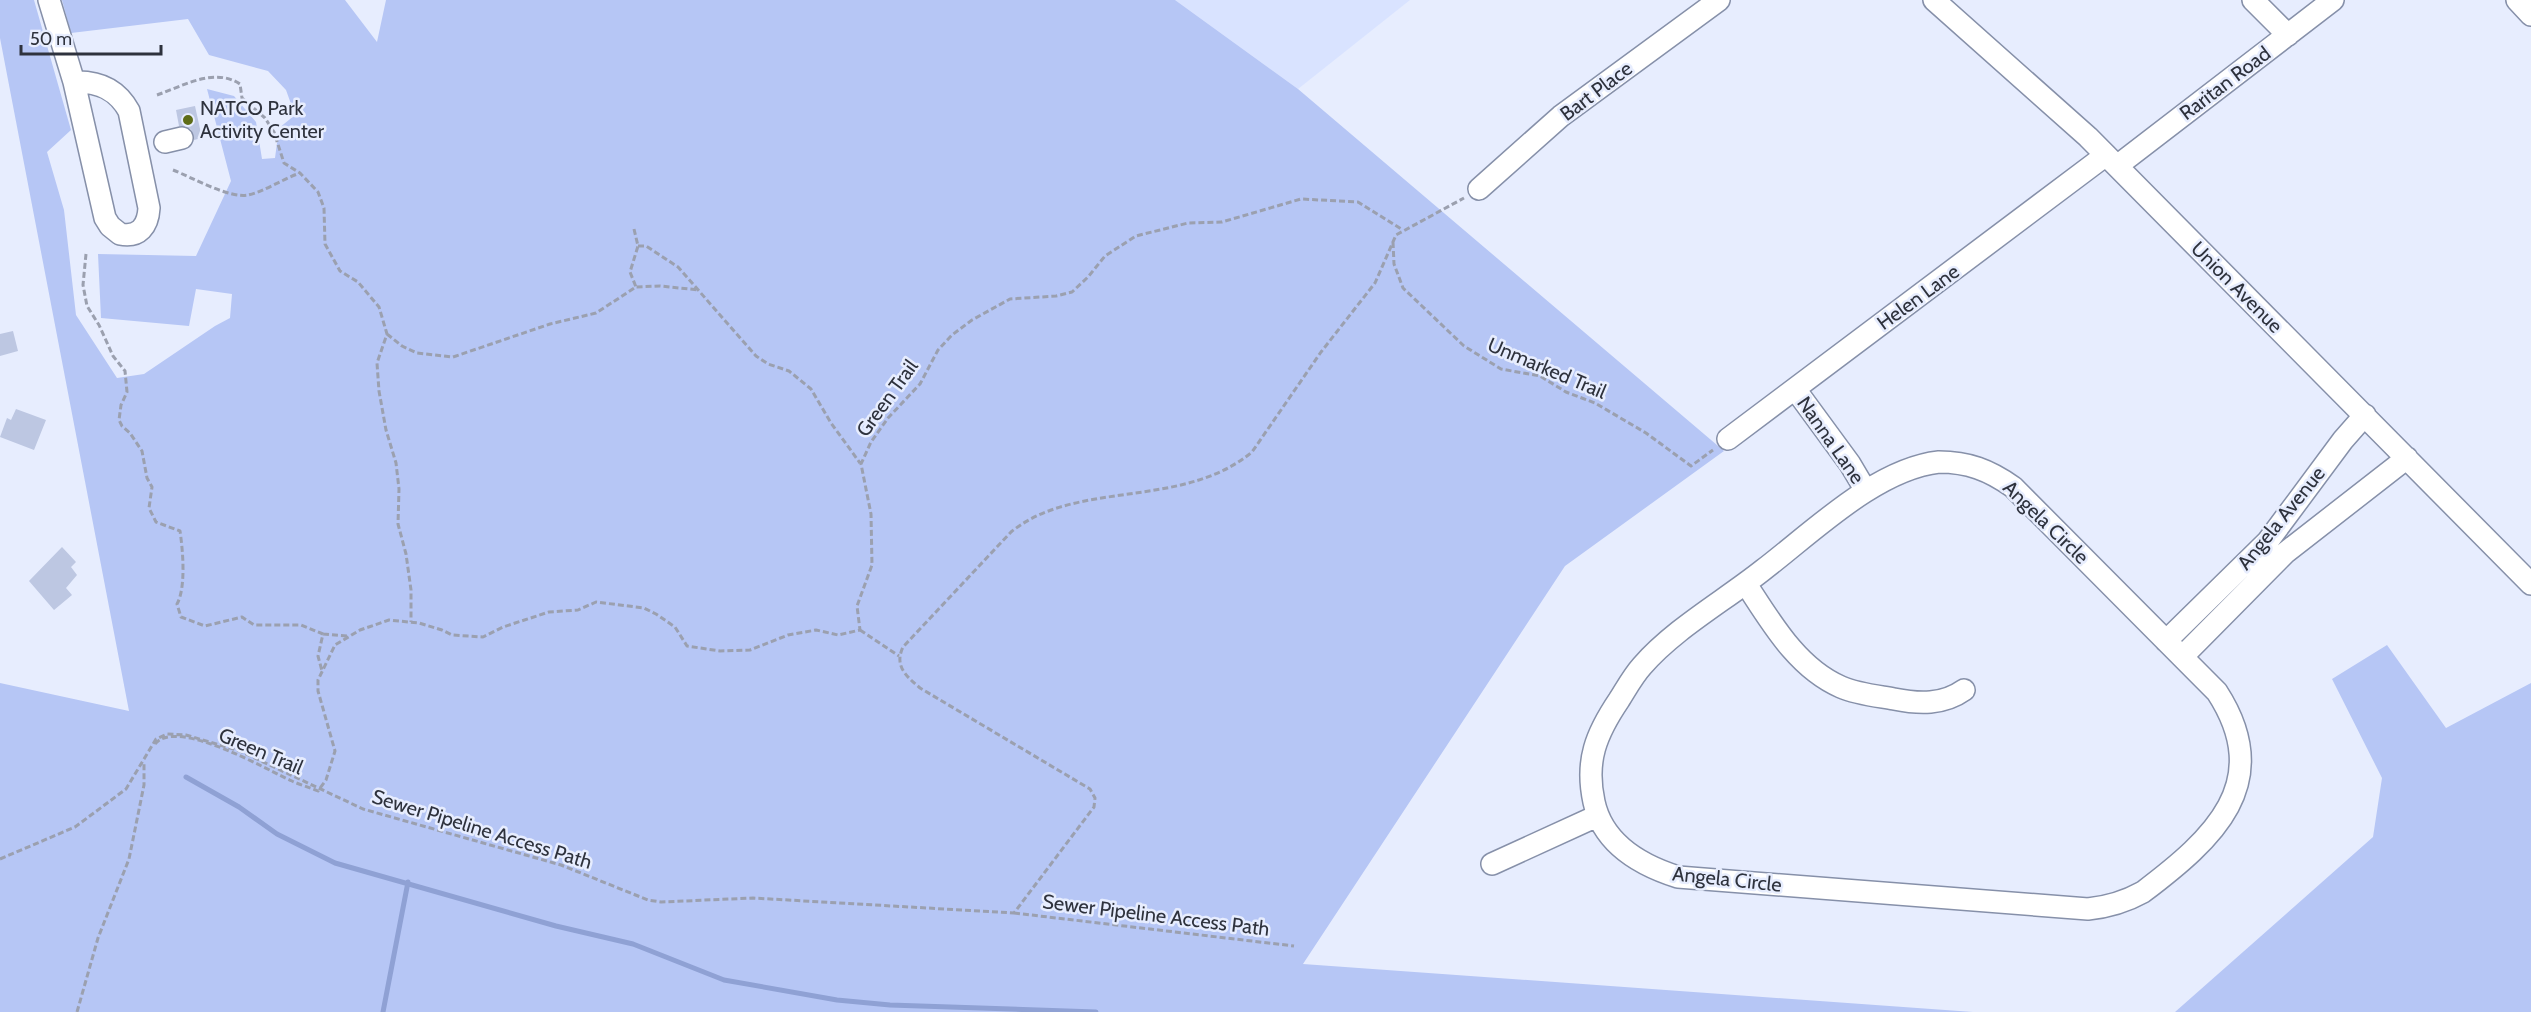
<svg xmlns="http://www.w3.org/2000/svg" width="2531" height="1012" viewBox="0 0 2531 1012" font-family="Cabin,sans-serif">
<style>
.built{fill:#d9e3ff}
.green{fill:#b6c6f5}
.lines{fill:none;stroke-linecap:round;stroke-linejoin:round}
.stream{stroke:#8fa1d4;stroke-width:5}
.building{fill:#bdc7e2}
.minor-casing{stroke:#8690a9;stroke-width:24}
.path{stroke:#9ba0af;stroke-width:3;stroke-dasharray:6 3;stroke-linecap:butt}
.minor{stroke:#fff;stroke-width:21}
.poi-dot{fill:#5e6c17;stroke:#e7edfe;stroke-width:2}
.labels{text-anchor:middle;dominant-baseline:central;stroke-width:5;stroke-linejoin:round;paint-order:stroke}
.street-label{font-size:20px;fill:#2e323d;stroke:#e7edfe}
.poi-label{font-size:20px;fill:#2e323d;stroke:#e7edfe;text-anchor:start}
</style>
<rect width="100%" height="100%" fill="#e7edfe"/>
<path class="built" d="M 1175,0 L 1410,0 L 1298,89 Z"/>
<path class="green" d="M 0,0 L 34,0 L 71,130 L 47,152 L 64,210 L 76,315 L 117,378 L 144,374 L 215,326 L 230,318 L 232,294 L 196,289 L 189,326 L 101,318 L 98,254 L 196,256 L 231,181 L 207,89 L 234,96 L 256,122 L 262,159 L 275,158 L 279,128 L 295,115 L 286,90 L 268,71 L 209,55 L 188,19 L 71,33 L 62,0 L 345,0 L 377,42 L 386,0 L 1175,0 L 1298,89 L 1724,451 L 1565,566 L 1303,964 L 1973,1012 L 0,1012 L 0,683 L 129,711 L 0,38 Z
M 2387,645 L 2446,728 L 2531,683 L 2531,1012 L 2175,1012 L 2373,837 L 2382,778 L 2332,679 Z"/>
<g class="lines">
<path class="stream" d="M 186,777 L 239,807 L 277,834 L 335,863 L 556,926 L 633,944 L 724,980 L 837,1000 L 890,1005 L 1096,1012
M 383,1012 L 408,882"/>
</g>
<path class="building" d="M 195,106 L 202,138 L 194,140 L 191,129 L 179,126 L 176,110 Z
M 13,331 L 18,351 L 0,356 L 0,334 Z
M 16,409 L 46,420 L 34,450 L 0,437 L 7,418 L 11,420 Z
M 62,547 L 76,562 L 71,567 L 77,575 L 66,588 L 72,595 L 54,610 L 29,581 Z"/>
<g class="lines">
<g class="minor-casing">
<path id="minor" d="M 49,0 L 74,82 L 105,218 L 110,226 L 120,234 C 139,238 148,226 149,208 L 129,111 C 117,89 98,81 74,82
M 1934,0 L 2088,137 L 2531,584
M 2253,0 L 2288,35
M 2517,0 L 2531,15
M 165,142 L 182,138
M 2117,166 L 2333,0
M 1479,189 L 1561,116 L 1719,0
M 1795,389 L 1850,464 L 1866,491
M 1728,439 L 2106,155
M 1939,462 C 1968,462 1989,470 2013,487 L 2217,692 C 2276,783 2213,839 2143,892 C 2125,902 2108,907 2088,909 L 1678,877 C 1640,865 1603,844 1594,802 C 1585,761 1596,734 1619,700 C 1626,689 1633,676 1642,666 C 1674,629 1724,601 1763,570 C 1813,532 1876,469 1939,462 Z
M 1746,584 C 1771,622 1797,668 1841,687 C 1857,694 1877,696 1894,699 C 1919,704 1943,705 1964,690
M 2166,641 L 2268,541 L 2343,440 L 2365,415
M 2183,656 L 2285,553 L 2407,458
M 1492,864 L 1597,816"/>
</g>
<path class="path" d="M 157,95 C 183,86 214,67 240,84 L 242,98 L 265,118 L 274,132 L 284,163 L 300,173 L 318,192 L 324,208 L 325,244 L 340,271 L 358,282 L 379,307 L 387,334 L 377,363 L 379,391 L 386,430 L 396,463 L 399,489 L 398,524 L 406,554 L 411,590 L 411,622
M 173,170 C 191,177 230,199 248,195 C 263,192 283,179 300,173
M 634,229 L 638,246 L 630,272 L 636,287
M 1393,242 L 1394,264 L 1403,288 L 1464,346 L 1501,369 L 1540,376 L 1566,392 L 1595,403 L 1646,433 L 1691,466 L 1713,450
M 638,246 L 646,246 L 678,267 L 756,356 L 768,364 L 789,371 L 811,389 L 831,423 L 860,463
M 86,254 L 83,285 L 87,306 L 99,325 L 113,356 L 125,371 L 127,392 L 121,405 L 119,420 L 122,426 L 130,433 L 142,451 L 147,478 L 152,487 L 149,508 L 156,522 L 180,531 C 183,551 186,588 177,604 L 181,617 L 205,626 L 242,617 L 254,625 L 301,625 L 323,634 L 318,656 L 322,671
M 387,334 L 402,346 L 417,353 L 453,357 L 550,324 L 596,313 L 636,287 L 660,286 L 699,290
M 860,630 L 899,656
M 323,634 L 348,636
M 155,744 C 177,717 267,770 292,781 C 300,785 309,787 318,791 L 326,780 L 335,751 L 318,691 L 318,680 L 335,645 L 360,630 L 389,620 L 419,623 L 442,630 L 452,635 L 483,637 L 503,627 L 549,612 L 578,610 L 596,602 L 644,608 L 656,614 L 675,627 L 687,646 L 720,651 L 750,650 L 788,635 L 816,630 L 838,635 L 860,630 L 857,606 L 872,565 L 871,514 L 861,464 L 871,442 L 888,418 L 920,384 L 938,350 L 952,335 L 972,320 L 1010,299 L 1056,296 L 1072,292 L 1088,277 L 1105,256 L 1136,236 L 1188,223 L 1222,222 L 1301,199 L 1358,202 L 1403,230
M 0,859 L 75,827 L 126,789 L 156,739 L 167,734 L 186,735 L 240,751 L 363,809 L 561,865 L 648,900 L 661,902 L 753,898 L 1014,913 L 1094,807 L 1095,798 L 1090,789 L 920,688 C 906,676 894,666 903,647 L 1011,532 C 1076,479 1182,510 1252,452 L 1321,352 L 1375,283 L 1396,235 L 1464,198
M 1014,913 L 1294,946
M 77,1012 L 98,938 L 129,859 L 144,785 L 144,762"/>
<use href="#minor" class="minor"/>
</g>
<circle class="poi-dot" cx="188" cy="120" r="6"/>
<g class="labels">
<g class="street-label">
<text transform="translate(2225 83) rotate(-37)">Raritan Road</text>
<text transform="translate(1596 91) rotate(-37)">Bart Place</text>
<text transform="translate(2237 287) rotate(45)">Union Avenue</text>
<text transform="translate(1918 297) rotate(-36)">Helen Lane</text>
<text transform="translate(1547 368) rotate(23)">Unmarked Trail</text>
<text transform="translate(887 398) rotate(-54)">Green Trail</text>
<text transform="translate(1831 440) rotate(55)">Nanna Lane</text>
<text transform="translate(2281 518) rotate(-51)">Angela Avenue</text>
<text transform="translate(2046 522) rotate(44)">Angela Circle</text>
<text transform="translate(261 751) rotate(23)">Green Trail</text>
<text transform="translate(482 829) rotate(17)">Sewer Pipeline Access Path</text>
<text transform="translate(1727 879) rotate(6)">Angela Circle</text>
<text transform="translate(1156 915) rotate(7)">Sewer Pipeline Access Path</text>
</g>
<g class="poi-label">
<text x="200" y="108">NATCO Park<tspan x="200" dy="23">Activity Center</tspan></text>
</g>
</g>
<path d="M21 45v9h140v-9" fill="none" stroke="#2e323d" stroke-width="3"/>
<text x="30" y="45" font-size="18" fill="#2e323d" stroke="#e7edfe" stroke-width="4.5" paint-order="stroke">50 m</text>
</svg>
